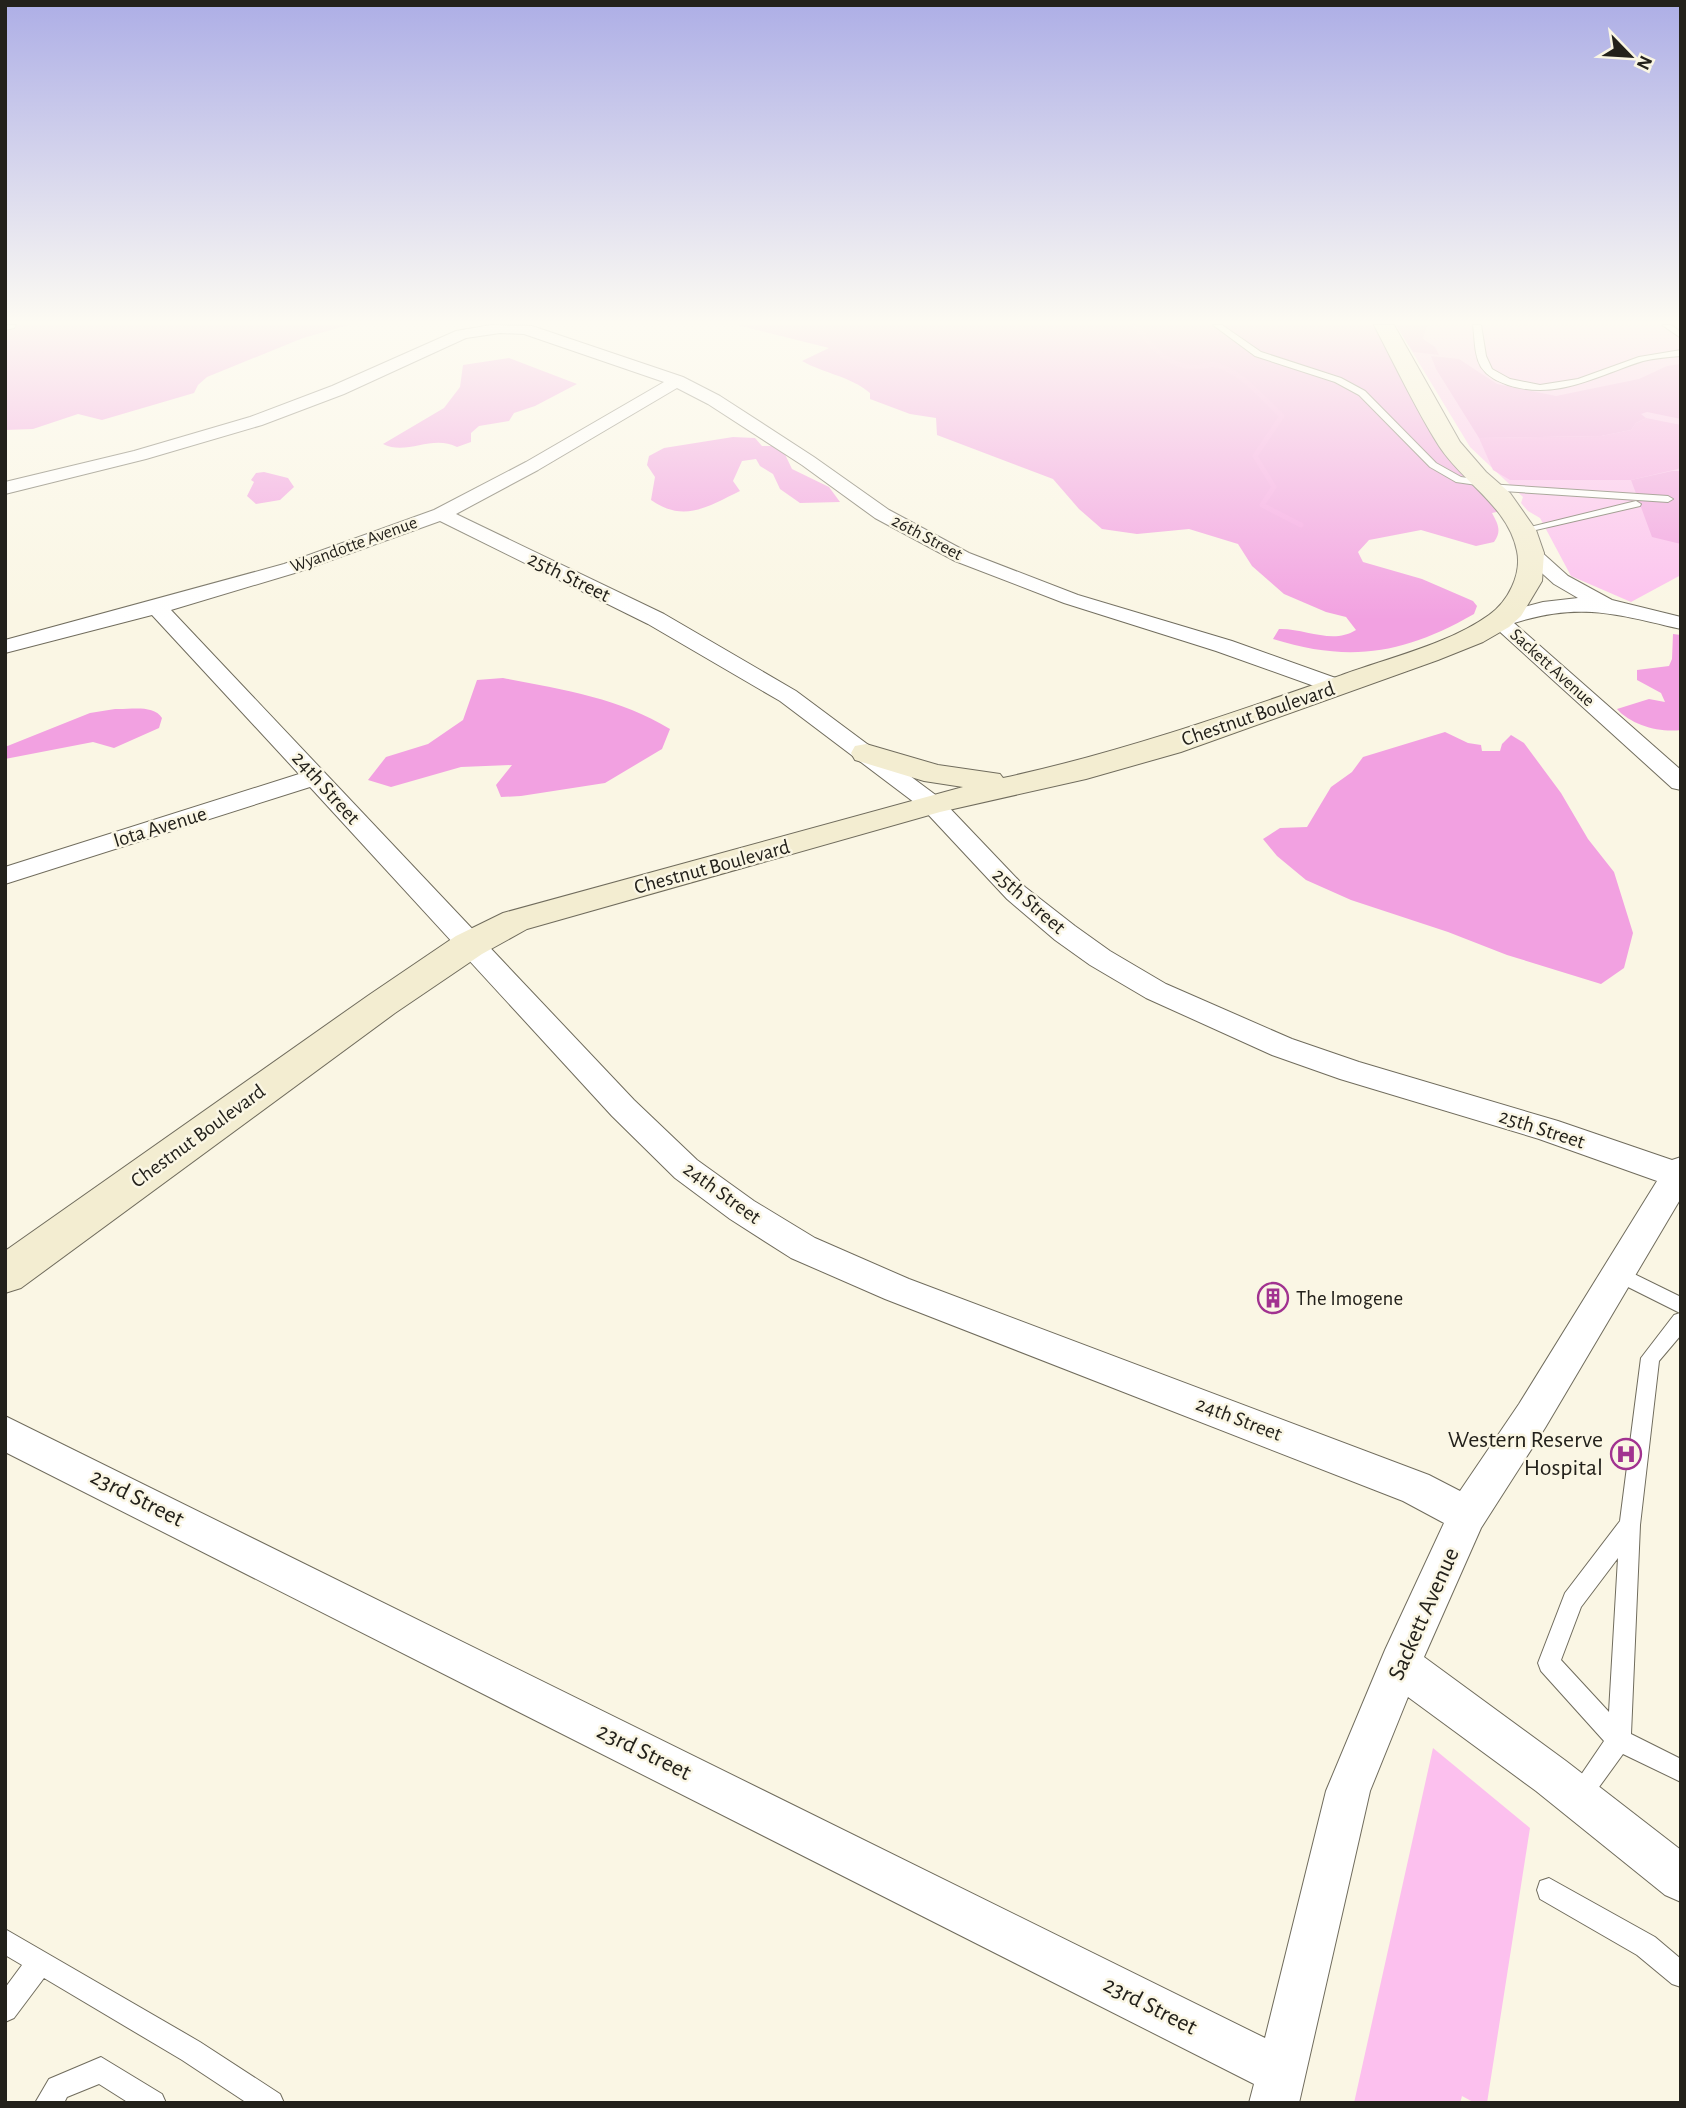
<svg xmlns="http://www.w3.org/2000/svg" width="1686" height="2108" viewBox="0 0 1686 2108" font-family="'Alegreya Sans',sans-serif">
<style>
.green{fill:#fcc0ee}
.forest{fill:#f2a1e1}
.water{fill:#f6a4e4}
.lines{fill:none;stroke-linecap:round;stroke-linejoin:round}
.stream{stroke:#f6a4e4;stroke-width:5}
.lane-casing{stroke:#706c5d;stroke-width:2}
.street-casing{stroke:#706c5d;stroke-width:2}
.secondary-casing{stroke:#706c5d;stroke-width:2}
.lane{fill:#fff;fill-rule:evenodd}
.street{fill:#fff;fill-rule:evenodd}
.secondary{fill:#f3edd1;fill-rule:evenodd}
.labels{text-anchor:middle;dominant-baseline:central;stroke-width:5;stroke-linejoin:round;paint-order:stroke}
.far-street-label{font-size:18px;fill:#23211b;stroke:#faf6e4}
.street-label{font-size:21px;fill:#23211b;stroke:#faf6e4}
.poi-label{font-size:21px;fill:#23211b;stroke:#faf6e4;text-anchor:start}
.near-poi-label{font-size:24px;fill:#23211b;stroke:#faf6e4;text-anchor:end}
.near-street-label{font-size:24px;fill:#23211b;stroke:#faf6e4}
</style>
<rect width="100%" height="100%" fill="#faf6e4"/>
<path class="green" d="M 1396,325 L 1681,325 L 1681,575 L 1631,602 L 1571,576 L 1540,518 L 1528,511 L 1521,503 L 1523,497 L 1470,447 Z
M 1433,1748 L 1530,1828 L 1487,2103 L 1475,2103 L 1462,2096 L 1460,2103 L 1354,2103 Z"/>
<path class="forest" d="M 5,325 L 349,325 L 303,338 L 207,377 L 198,385 L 194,393 L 102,420 L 78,414 L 33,429 L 5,430 Z
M 737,325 L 1384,325 L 1426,406 L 1510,509 L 1492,513 C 1498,524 1502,531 1494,542 L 1476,546 L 1421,530 L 1369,540 L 1358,552 L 1363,562 L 1422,579 L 1473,601 L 1477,606 L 1474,614 C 1404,654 1350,663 1273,639 L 1279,629 C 1305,628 1332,645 1356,630 L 1346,617 L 1326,612 L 1284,594 L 1252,566 L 1238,544 L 1189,529 L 1137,534 L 1102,529 L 1079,509 L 1053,479 L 937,435 L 936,418 L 910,414 L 870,399 L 870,393 C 850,376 825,374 802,361 L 829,348 Z
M 1396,325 L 1427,325 L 1423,339 L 1435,347 L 1439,355 L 1413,352 Z
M 1431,356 L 1459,359 L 1497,384 L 1556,396 L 1639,379 L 1667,366 L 1681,364 L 1681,419 L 1647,412 L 1641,414 L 1646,418 L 1636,423 L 1631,430 L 1601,436 L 1479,438 L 1436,369 Z
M 509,358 L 577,384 L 535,406 L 514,413 L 509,421 L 479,426 L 471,433 L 471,442 L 457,447 C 432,434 407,456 383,444 L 444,408 L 460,387 L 463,365 Z
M 733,437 L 755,438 L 762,446 L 781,446 L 792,469 L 829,487 L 840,502 L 800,503 L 780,489 L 773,474 L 760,466 L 756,459 L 742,461 L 733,481 L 740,491 C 707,507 684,523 651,500 L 655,477 L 647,465 L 649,456 L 664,448 Z
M 1672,471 L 1681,471 L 1681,544 L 1652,537 L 1631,480 Z
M 264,472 L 288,478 L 294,487 L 280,500 L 256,504 L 247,496 L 254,482 L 251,480 L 256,473 Z
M 1673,634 L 1681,635 L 1681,730 C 1660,733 1631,725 1617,709 L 1649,699 L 1665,702 L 1661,693 L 1637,680 L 1637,670 L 1669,666 L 1672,659 Z
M 503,678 C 560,689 620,698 670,729 L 662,749 L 605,783 L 521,796 L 501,797 L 496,785 L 512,765 L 461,767 L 391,787 L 368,780 L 386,757 L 428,744 L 463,720 L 477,680 Z
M 115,709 C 129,710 153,704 162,718 L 159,728 L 114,748 L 93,742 L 5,759 L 5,747 L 90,713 Z
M 1445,732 L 1468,743 L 1481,745 L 1482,751 L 1500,751 L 1502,744 L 1511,735 L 1524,743 L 1561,793 L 1588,839 L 1614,872 L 1633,933 L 1624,968 L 1601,984 L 1507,955 L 1448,932 L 1351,900 L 1306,880 L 1277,856 L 1263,839 L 1280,828 L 1307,827 L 1331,787 L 1352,772 L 1363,757 Z"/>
<path class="water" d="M 1646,418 L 1681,425 L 1681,467 L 1678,469 L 1631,480 L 1510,480 L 1493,470 L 1479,438 L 1601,436 L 1631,430 L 1636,423 Z"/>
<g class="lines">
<path class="stream" d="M 1135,325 C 1150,345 1168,368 1196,367 C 1204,367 1210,363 1217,365 C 1243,373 1263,399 1282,416 L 1255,456 L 1274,487 L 1262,505 L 1301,525"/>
<g class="lane-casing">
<path id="lane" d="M 1213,325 L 1222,325 L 1261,352 L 1341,378 L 1365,391 L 1436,463 L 1461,477 L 1487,481 L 1488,484 L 1668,496 L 1673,499 L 1668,502 L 1488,490 L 1484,486 L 1456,482 L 1430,467 L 1359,395 L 1335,382 L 1255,356 Z
M 1473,325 L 1481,325 L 1486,356 L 1492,369 L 1510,379 L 1540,385 L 1578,379 L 1639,357 L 1681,350 L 1681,356 C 1668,357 1656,358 1643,361 C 1598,375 1557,401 1508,385 C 1497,381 1488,377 1481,367 C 1474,355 1475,339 1473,325 Z
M 1662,325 L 1671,325 L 1681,332 L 1681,338 Z
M 1636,501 L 1641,504 L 1640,506 L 1523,533 L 1518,530 Z
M 1618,1266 L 1681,1297 L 1681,1335 L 1659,1361 L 1640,1525 L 1631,1734 L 1681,1759 L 1681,1782 L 1623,1754 L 1586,1805 L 1578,1809 L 1570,1805 L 1566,1797 L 1604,1741 L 1541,1671 L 1538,1663 L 1565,1593 L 1620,1521 L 1641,1358 L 1674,1315 L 1680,1313 L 1612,1279 L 1609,1274 L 1612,1269 ZM 1618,1558 L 1609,1712 L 1561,1660 L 1581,1607 Z
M 1549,1878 L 1655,1937 L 1681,1959 L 1681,1987 L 1672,1984 L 1637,1955 L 1540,1899 L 1537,1890 L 1540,1881 Z
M 5,1929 L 200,2042 L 280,2094 L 284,2103 L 247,2103 L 182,2060 L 44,1978 L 14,2018 L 5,2022 L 5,1988 L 22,1965 L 5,1955 Z
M 101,2057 L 162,2094 L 166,2103 L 129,2103 L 99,2084 L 67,2097 L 64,2103 L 35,2103 L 49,2079 Z"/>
</g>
<g class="street-casing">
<path id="street" d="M 5,325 L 16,325 L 14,328 L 5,330 Z
M 491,325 L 532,326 L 683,377 L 720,396 L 814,457 L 889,510 L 969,553 L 1078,595 L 1232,641 L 1344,681 L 1347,686 L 1344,691 L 1328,691 L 1216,651 L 1064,603 L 955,561 L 875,518 L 802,465 L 708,404 L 677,388 L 538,470 L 456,514 L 664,614 L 796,691 L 941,799 L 1025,887 L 1075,926 L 1110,951 L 1166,984 L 1292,1039 L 1359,1062 L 1558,1121 L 1672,1160 L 1681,1157 L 1681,1198 L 1545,1428 L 1481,1528 L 1424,1657 L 1566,1761 L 1681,1850 L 1681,1902 L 1665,1895 L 1536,1791 L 1408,1697 L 1370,1791 L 1299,2103 L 1249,2103 L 1254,2084 L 5,1452 L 5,1416 L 1265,2038 L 1326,1791 L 1385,1650 L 1444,1523 L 1403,1501 L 885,1299 L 791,1258 L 730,1219 L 675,1178 L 612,1116 L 310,787 L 5,884 L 5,867 L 299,774 L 152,615 L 5,653 L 5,640 L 284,564 L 434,510 L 526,462 L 664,382 L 524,334 L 500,333 L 466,338 L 344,394 L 262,425 L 146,459 L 5,494 L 5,482 L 134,451 L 250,417 L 332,386 L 456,331 ZM 440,521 L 648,624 L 780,701 L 923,809 L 1007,899 L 1055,940 L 1090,965 L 1146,998 L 1272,1055 L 1340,1079 L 1539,1139 L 1657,1181 L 1519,1404 L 1460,1491 L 1429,1475 L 909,1279 L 815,1238 L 754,1201 L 697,1160 L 634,1100 L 171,610 L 298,572 Z
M 1531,547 L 1538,549 L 1568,576 L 1612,600 L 1681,617 L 1681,629 C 1616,614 1580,602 1514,623 L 1681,770 L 1681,790 L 1672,788 L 1488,621 L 1491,616 L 1543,602 L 1578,598 L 1554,584 L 1524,557 L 1521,553 L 1524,549 Z"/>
</g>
<g class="secondary-casing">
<path id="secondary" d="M 1374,325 L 1394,325 L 1460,442 L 1486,472 L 1510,493 L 1536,530 L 1544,553 L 1542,581 L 1521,616 L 1509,627 L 1483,642 L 1438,660 L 1181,752 L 1086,779 L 940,812 L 527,929 L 482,954 L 395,1013 L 21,1288 L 5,1293 L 5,1251 L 369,995 L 456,936 L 503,913 L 963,787 L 924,781 L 855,760 L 851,753 L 855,746 L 866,744 L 938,765 L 1000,774 L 1003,778 C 1119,753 1230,714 1342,675 C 1388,658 1449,644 1489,615 C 1508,602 1522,574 1517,551 C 1508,506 1463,483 1439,446 C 1415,408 1395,365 1374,325 Z"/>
</g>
<use href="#lane" class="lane"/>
<use href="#street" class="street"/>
<use href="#secondary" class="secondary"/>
</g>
<linearGradient id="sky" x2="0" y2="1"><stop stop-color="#adaee6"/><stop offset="0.52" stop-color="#fdfbf3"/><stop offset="1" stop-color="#fdfbf3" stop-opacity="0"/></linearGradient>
<rect width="1686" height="620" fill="url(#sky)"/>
<defs>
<g id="building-ring" transform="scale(1.575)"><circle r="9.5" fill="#faf6e4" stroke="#a13290" stroke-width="1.5"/><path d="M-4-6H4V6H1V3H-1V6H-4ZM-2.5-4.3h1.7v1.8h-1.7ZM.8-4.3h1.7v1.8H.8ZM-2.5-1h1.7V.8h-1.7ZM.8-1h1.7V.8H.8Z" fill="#a13290"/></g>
<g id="hospital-ring" transform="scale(1.575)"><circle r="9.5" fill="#faf6e4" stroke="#a13290" stroke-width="1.5"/><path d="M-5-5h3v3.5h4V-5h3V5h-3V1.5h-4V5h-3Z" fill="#a13290"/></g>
</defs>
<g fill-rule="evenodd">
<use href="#building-ring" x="1273" y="1298"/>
<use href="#hospital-ring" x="1626" y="1454"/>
</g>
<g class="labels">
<g class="far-street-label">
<text transform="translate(927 538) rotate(28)">26th Street</text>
<text transform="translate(354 545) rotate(-20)">Wyandotte Avenue</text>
<text transform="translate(1552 668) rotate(42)">Sackett Avenue</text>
</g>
<g class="street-label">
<text transform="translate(569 577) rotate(26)">25th Street</text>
<text transform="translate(1258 714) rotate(-19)">Chestnut Boulevard</text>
<text transform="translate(326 788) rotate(48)">24th Street</text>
<text transform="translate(160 827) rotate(-17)">Iota Avenue</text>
<text transform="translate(712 867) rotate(-15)">Chestnut Boulevard</text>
<text transform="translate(1029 901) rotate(41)">25th Street</text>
<text transform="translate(1542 1129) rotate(18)">25th Street</text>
<text transform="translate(198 1136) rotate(-36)">Chestnut Boulevard</text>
<text transform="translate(722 1193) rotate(36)">24th Street</text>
<text transform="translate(1239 1419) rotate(21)">24th Street</text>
</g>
<g class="poi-label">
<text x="1296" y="1298">The Imogene</text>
</g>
<g class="near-poi-label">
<text x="1603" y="1440">Western Reserve<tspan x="1603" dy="28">Hospital</tspan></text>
</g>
<g class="near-street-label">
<text transform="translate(137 1498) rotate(27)">23rd Street</text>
<text transform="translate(1424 1614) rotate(-66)">Sackett Avenue</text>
<text transform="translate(644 1752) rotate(26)">23rd Street</text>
<text transform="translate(1150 2006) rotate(27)">23rd Street</text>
</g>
</g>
<rect width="1686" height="2108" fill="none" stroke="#23211b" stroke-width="14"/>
<g transform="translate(1630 56) rotate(115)" stroke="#faf6e4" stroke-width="5" paint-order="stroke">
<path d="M0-5L12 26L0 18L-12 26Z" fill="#23211b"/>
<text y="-10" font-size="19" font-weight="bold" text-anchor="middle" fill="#23211b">N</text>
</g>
</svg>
